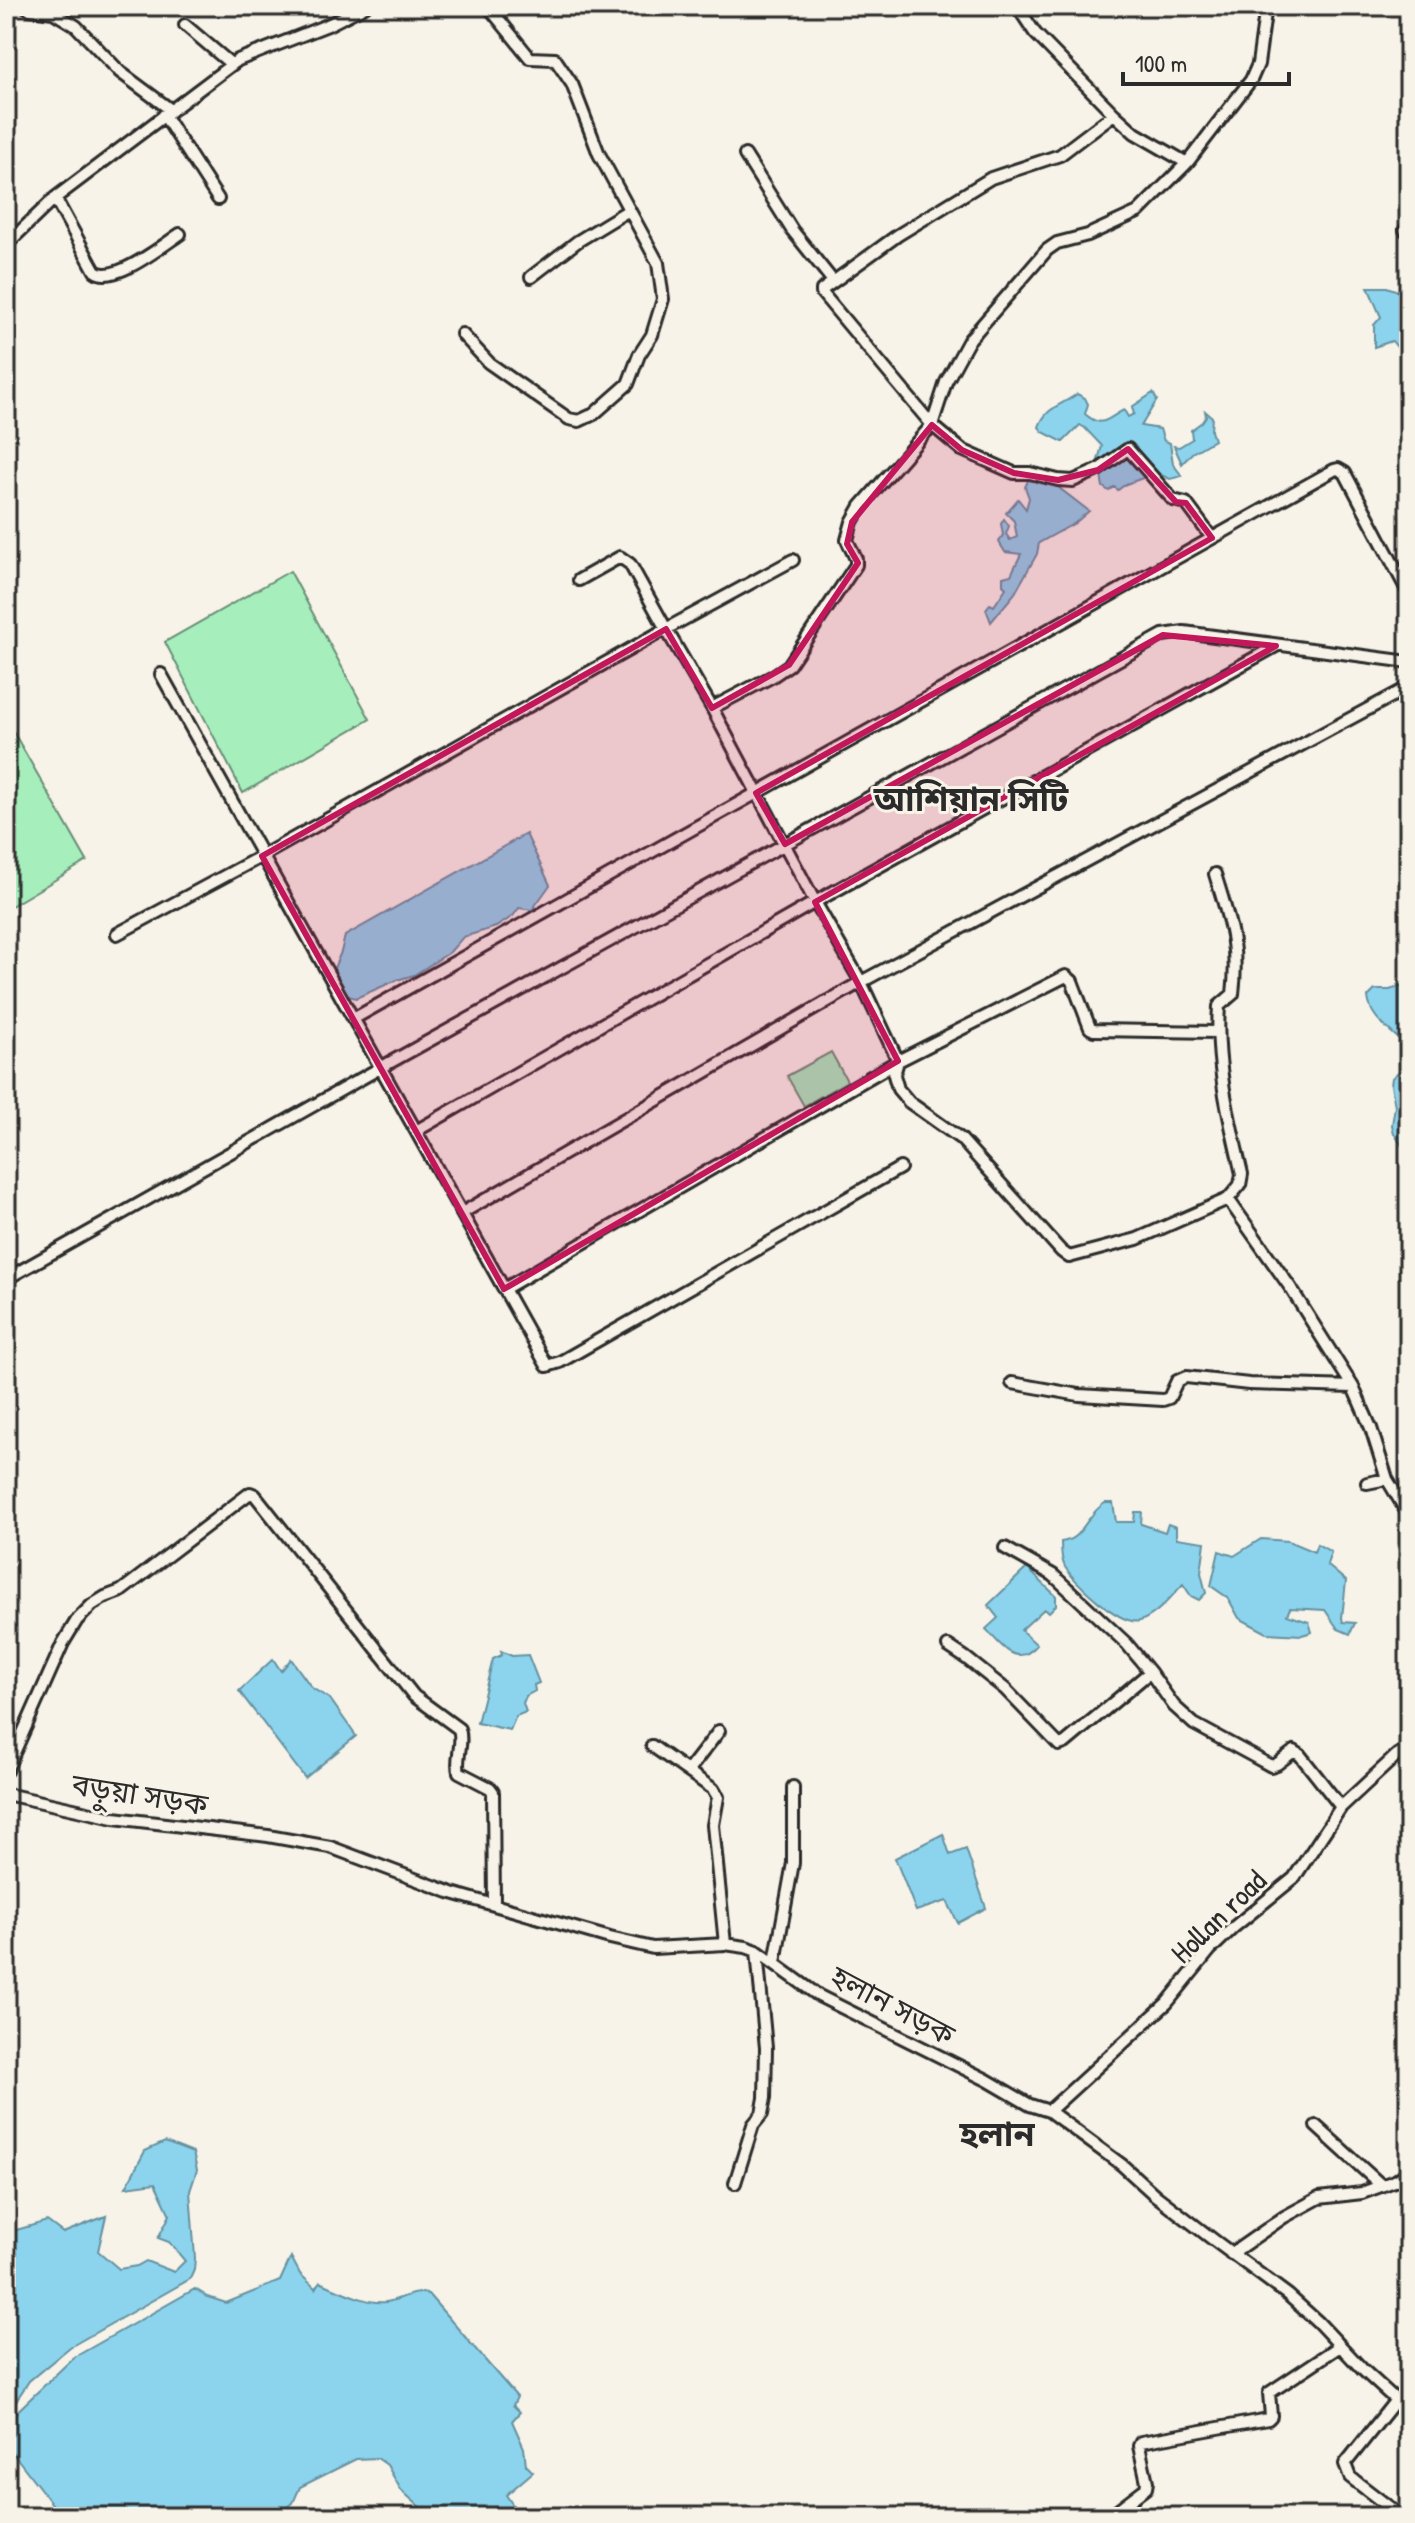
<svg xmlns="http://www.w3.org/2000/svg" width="1415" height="2523" viewBox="0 0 1415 2523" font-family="'Patrick Hand','Noto Sans Bengali',sans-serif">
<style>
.green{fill:#a6efbd;stroke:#688d74;stroke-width:2}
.water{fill:#8cd4ed;stroke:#65909f;stroke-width:2}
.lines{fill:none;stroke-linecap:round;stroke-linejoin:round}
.street-casing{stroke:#2b2b2b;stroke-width:16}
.street{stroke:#f7f3e8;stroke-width:10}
.marked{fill:#c2185b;fill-opacity:0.2;stroke:#c2185b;stroke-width:6;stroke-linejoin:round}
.labels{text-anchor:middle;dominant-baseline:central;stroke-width:6;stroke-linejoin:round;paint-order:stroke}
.street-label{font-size:30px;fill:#2b2b2b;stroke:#f7f3e8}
.quarter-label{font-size:34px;font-weight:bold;fill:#2b2b2b;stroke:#f7f3e8}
</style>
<rect width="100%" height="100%" fill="#f7f3e8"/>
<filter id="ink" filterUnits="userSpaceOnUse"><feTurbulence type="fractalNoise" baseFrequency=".0125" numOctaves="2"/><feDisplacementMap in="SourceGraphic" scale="16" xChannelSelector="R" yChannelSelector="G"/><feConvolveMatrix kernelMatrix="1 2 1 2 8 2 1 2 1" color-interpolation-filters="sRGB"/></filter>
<g filter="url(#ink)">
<path class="green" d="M 290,571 L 370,719 L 243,793 L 165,642 Z
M 6,719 L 87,861 L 6,909 Z
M 831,1052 L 847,1081 L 804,1106 L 787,1076 Z"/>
<path class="water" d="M 1368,287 L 1387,287 L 1406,294 L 1409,292 L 1409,354 L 1400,351 L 1392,341 L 1374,347 L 1374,325 L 1381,317 Z
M 1153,393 L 1157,400 L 1141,426 L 1160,429 L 1164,441 L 1170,443 L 1173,464 L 1182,476 L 1170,479 L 1157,473 L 1126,484 L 1118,490 L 1114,487 L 1109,491 L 1103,487 L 1101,475 L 1096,467 L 1102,446 L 1085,428 L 1080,425 L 1063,442 L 1043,432 L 1039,427 C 1046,407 1062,405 1077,394 L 1085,398 L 1088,404 L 1085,414 C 1103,430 1108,417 1124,410 L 1128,417 L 1134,414 L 1132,407 Z
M 1205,411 L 1212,417 L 1211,431 L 1214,440 L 1192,453 L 1182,464 L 1174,446 L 1179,447 L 1192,439 L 1191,430 L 1202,422 L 1206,416 Z
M 1031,474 L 1050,481 L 1089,511 L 1075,523 L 1039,543 L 1037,554 L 1015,593 L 991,622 L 986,609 L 990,604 L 994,606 L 1006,588 L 1003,585 L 1003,577 L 1011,575 L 1021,554 L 1005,552 L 999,542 L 1003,535 L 1001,524 L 1004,519 L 1009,526 L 1006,534 L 1010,540 L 1017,537 L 1014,521 L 1006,513 L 1018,499 L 1026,509 L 1029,498 L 1025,487 Z
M 526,834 L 550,885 L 532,910 L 519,908 L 513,916 L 496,927 L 463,937 L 450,952 L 414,975 L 397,980 L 356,998 C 341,996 338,980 334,968 L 341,952 L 345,936 Z
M 1409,982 L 1409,1049 C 1395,1032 1370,1021 1368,997 L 1375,990 L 1390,990 Z
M 1409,1062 L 1409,1157 L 1394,1133 L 1392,1125 L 1395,1106 L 1391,1085 L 1392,1078 Z
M 1105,1503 L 1113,1503 L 1116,1522 L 1134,1522 L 1135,1512 L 1142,1512 L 1141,1524 L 1165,1532 L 1168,1524 L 1176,1527 L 1176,1538 L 1205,1542 L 1201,1573 L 1206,1593 L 1199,1600 L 1191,1596 L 1183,1584 C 1172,1596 1156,1616 1140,1621 C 1120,1626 1075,1583 1065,1567 C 1061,1560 1061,1550 1061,1542 C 1083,1540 1086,1514 1105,1503 Z
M 1261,1539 L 1288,1541 L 1314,1552 L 1317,1544 L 1331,1552 L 1327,1565 L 1346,1581 L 1342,1618 L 1343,1622 L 1355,1623 L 1350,1634 L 1338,1629 L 1325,1610 L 1290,1608 L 1287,1615 L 1309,1622 L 1312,1632 L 1302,1635 L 1267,1633 L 1239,1618 L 1228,1598 L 1211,1586 L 1219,1551 L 1234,1556 Z
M 1027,1568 L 1056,1596 L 1056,1605 L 1049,1612 L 1044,1609 L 1021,1630 L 1037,1645 C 1016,1669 1001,1645 986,1629 L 998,1618 L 988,1605 Z
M 501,1651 L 512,1656 L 528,1655 L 539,1683 L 534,1685 L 535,1691 L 526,1696 L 523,1703 L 526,1712 L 516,1716 L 510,1730 L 477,1723 L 493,1659 L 502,1655 Z
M 273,1659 L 281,1671 L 291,1659 L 312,1688 L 330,1699 L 356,1736 L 305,1778 L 239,1691 Z
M 943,1834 L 950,1855 L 966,1849 L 986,1908 L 958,1923 L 947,1901 L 916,1911 L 895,1858 Z
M 165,2142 L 193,2153 L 197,2170 L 190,2191 L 195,2258 L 194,2270 L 190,2279 L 70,2347 L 29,2381 L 6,2416 L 6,2233 L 47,2221 L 63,2233 L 106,2216 L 98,2251 L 119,2269 L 137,2266 L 146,2261 L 174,2272 L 185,2261 L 169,2242 L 158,2238 L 170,2215 L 155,2183 L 126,2187 L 145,2151 Z
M 291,2257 L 300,2274 L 316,2289 L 320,2282 C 336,2289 369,2305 386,2302 C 400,2300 413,2290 428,2294 L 517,2397 L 513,2405 L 520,2412 L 512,2421 L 524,2448 L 526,2465 L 533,2472 L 506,2495 L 521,2517 L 431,2517 L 401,2490 L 387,2465 L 377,2458 L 356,2459 L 300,2487 L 293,2503 L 276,2517 L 62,2517 L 6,2444 L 6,2422 L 73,2358 L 195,2289 L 208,2297 L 226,2303 L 280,2281 Z"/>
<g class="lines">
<g class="street-casing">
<path id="street" d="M 25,6 L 30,9 L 53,12 L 76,26 L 120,72 L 171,110
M 1017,6 L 1035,33 L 1114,114 L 1135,133 L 1187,163
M 185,25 L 231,64
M 1114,114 L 1060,155 L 991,178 L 898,235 L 822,290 L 822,293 L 932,425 L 962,450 L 1014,473 L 1030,473 L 1058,480 L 1073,481 L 1098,470 L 1128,449 L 1173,500 L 1186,503 L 1212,538
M 164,115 L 218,199
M 745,155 L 792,230 L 832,280
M 55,198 L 95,271 C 114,285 163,245 180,234
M 1405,230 L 1409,226
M 6,245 L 55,198 L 238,60 L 330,24 L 365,6
M 531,277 L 578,241 L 629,210
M 462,334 L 489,363 L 569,419 L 579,421 L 594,414 L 628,384 L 639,355 L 652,335 L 663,299 L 658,263 L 599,154 L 572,84 L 555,59 L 530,58 L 488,6
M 579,580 L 620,557 L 630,564 L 666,629 L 793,560
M 161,674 L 547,1366 L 560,1362 L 900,1168
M 712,708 L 815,902 L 861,982 L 898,1061 L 894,1075 L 898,1089 L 909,1102 L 961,1139 L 1061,1251 L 1069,1257 L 1137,1239 L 1228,1199
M 1215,874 C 1229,920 1239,945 1233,994 L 1219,1006 C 1215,1063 1229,1118 1242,1174 L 1240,1185 L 1228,1199 L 1290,1287 L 1353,1387 L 1371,1428 L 1387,1479 L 1409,1516
M 117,934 L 262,856 L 666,629 L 712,708 L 773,676 L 789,665 L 856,565 L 856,559 L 847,540 L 852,522 L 861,506 L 932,425 L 946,382 L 969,340 L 1047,250 L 1057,243 L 1088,235 L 1138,212 L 1187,163 L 1251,80 L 1258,64 L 1266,6
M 353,1019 L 1334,470 L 1338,469 L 1345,473 L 1409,594
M 416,1131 L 815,902 L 1276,646
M 462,1213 L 861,982 L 1409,687
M 6,1279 L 380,1068 L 1163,635 L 1184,632 L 1409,662
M 504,1289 L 898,1061 L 1066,976 L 1072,981 L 1090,1028 L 1094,1030 L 1217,1032
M 1012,1383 L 1079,1395 L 1163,1400 L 1169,1398 L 1177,1381 L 1186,1377 L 1249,1384 L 1353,1387
M 1367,1483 L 1387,1479
M 1005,1548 L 1053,1575 L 1127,1644 L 1150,1672
M 948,1646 L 966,1658 L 1005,1689 L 1059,1745 L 1065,1743 L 1150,1672 L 1174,1706 L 1194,1724 L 1253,1756 L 1271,1766 L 1277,1764 L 1294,1751 L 1300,1755 L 1341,1807
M 652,1746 L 713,1789 L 718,1797 L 713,1825 L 725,1944
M 6,1771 L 63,1643 L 77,1620 L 92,1605 L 105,1597 L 121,1591 L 250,1493 L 255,1495 L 414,1696 L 459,1729 C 464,1744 455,1758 459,1772 L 490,1788 L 493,1792 L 494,1904
M 688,1771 L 719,1731
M 6,1794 L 114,1818 L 268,1836 L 330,1847 L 452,1893 L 610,1938 L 653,1948 L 725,1944 L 746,1947 L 757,1951 L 819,1996 L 987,2080 L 1030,2105 L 1049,2111 L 1122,2165 L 1155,2195 L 1215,2241 L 1288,2295 L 1318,2322 L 1362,2369 L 1396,2400 L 1409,2401
M 775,1962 L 793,1863 L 793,1787
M 1049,2111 L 1167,2003 L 1210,1950 L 1234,1927 L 1294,1878 L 1341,1807 L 1397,1755 L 1409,1748
M 1316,2126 L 1382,2186
M 735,2183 L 753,2125 L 762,2114 L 765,2098 L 766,2048 L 757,1951
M 1231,2254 L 1284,2217 L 1319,2198 L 1362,2193 L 1397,2180 L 1409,2171
M 1396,2400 L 1345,2464 L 1350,2477 L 1402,2517
M 1108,2517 L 1146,2488 L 1147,2482 L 1139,2446 L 1141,2442 L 1268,2419 L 1271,2416 L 1269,2393 L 1340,2346"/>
</g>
<use href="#street" class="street"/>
</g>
</g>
<path class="marked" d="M 932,425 L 962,450 L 1014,473 L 1058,480 L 1098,470 L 1128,449 L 1176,502 L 1186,503 L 1212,538 L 756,793 L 785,844 L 1163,635 L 1276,646 L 815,902 L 898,1061 L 504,1289 L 262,856 L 666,629 L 712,708 L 789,665 L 858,563 L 847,544 L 852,522 Z"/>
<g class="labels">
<g class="street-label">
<text transform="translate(140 1794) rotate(9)">বড়ুয়া সড়ক</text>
<text transform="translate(1218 1916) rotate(-44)">Hollan road</text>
<text transform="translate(893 2005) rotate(28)">হলান সড়ক</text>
</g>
<g class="quarter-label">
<text x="971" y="799">আশিয়ান সিটি</text>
<text x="997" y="2134">হলান</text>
</g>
</g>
<rect width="1415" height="2523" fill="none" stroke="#f7f3e8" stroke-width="32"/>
<rect x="16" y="16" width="1383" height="2491" fill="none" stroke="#2b2b2b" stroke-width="3" filter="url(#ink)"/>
<path d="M1123 72v12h166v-12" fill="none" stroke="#2b2b2b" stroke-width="4"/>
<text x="1135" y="72" font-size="24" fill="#2b2b2b" stroke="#f7f3e8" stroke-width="6" paint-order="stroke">100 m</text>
</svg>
